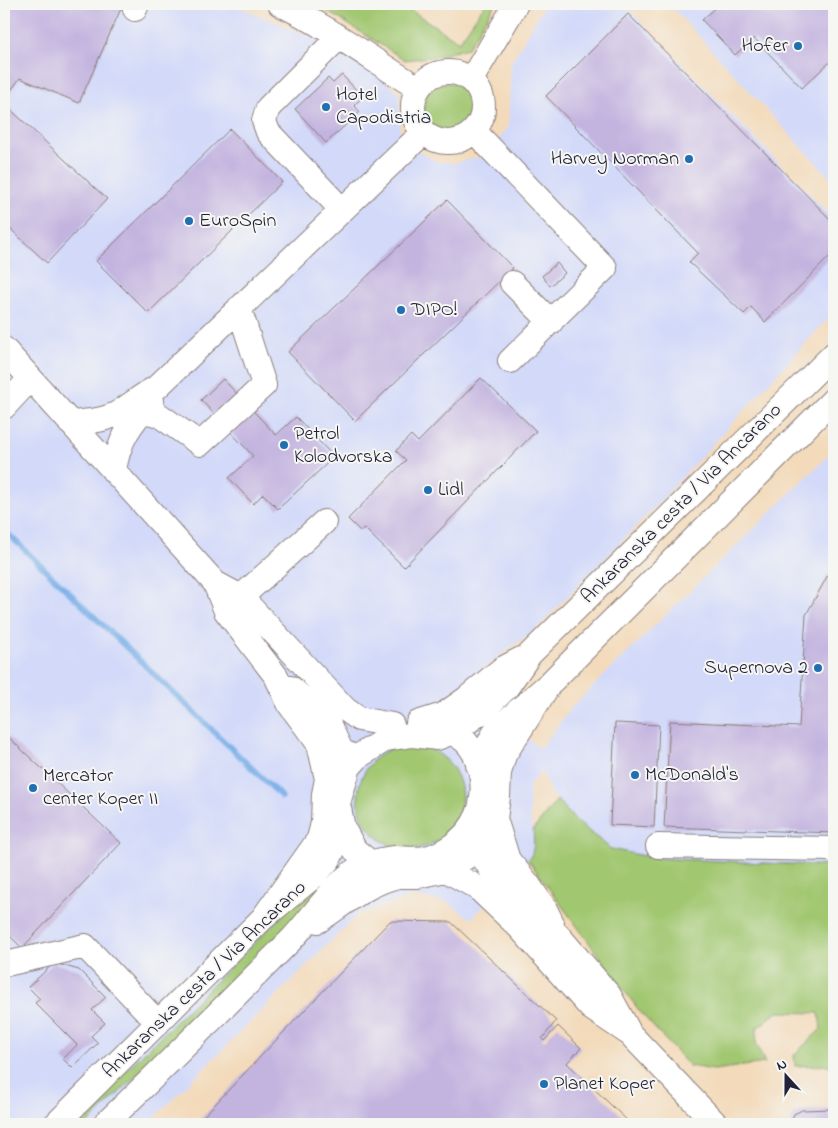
<svg xmlns="http://www.w3.org/2000/svg" width="838" height="1128" viewBox="0 0 838 1128" font-family="'Indie Flower',sans-serif">
<style>
.built{fill:#d2d9f9}
.green{fill:#a2c771;stroke:#627456}
.lines{fill:none;stroke-linecap:round;stroke-linejoin:round}
.stream{stroke:#78afe7;stroke-width:5.5}
.building{fill:#c3b4df}
.minor-casing{stroke:#8a7e7a;stroke-width:26}
.minor{stroke:#fff;stroke-width:24}
.poi-dot{fill:#1f6fb2;stroke:#f6f6f2;stroke-width:2}
.labels{text-anchor:middle;dominant-baseline:central;stroke-width:4;stroke-linejoin:round;paint-order:stroke}
.poi-label{font-size:20px;fill:#22223b;stroke:#f6f6f2;text-anchor:start}
.street-label{font-size:20px;fill:#22223b;stroke:#f6f6f2}
</style>
<rect width="100%" height="100%" fill="#f6f6f2"/>
<filter id="ink" filterUnits="userSpaceOnUse"><feTurbulence type="fractalNoise" baseFrequency=".02" numOctaves="2"/><feDisplacementMap in="SourceGraphic" scale="10" xChannelSelector="R" yChannelSelector="G"/><feConvolveMatrix kernelMatrix="1 2 1 2 8 2 1 2 1" color-interpolation-filters="sRGB"/></filter>
<filter id="wash" filterUnits="userSpaceOnUse"><feTurbulence type="fractalNoise" baseFrequency=".0096" numOctaves="4" result="noise"/><feDisplacementMap in="SourceGraphic" scale="20" xChannelSelector="R" yChannelSelector="G"/><feGaussianBlur stdDeviation="1.12" result="paint"/><feColorMatrix in="noise" values="0 0 0 0 0 0 0 0 0 0 0 0 0 0 0 0 0 1.4 0 .05"/><feComposite in="paint" operator="in"/></filter>
<g filter="url(#wash)">
<rect width="100%" height="100%" fill="#f3daba"/>
<path class="built" d="M 4,4 L 231,4 L 294,30 L 323,40 L 373,71 L 399,93 L 400,131 L 420,152 L 437,162 L 455,163 L 483,156 L 508,128 L 511,63 L 545,4 L 623,4 L 834,219 L 834,312 L 654,508 L 538,627 L 465,682 L 540,749 L 571,708 L 834,450 L 834,866 L 653,858 L 611,849 L 576,821 L 551,793 L 542,771 L 529,785 L 530,814 L 534,841 L 532,856 L 471,919 L 447,902 L 412,896 L 358,914 L 148,1124 L 4,1124 Z
M 669,4 L 834,4 L 834,182 L 789,134 Z"/>
<path class="green" d="M 314,4 L 408,4 L 406,7 L 459,42 L 485,4 L 495,4 L 468,48 L 438,56 L 405,60 L 340,19 Z
M424 107a24 24 0 1 1 48 0a24 24 0 1 1-48 0Z
M358 797a52 52 0 1 1 104 0a52 52 0 1 1-104 0Z
M 557,800 L 576,821 L 611,849 L 653,858 L 834,866 L 834,1065 L 795,1066 L 794,1055 L 821,1029 L 819,1013 L 777,1012 L 757,1028 L 756,1043 L 765,1063 L 714,1070 L 689,1066 L 641,1013 L 528,860 C 535,853 534,840 533,830 Z
M 313,885 L 322,893 L 87,1124 L 72,1124 Z"/>
<g class="lines">
<path class="stream" d="M 4,530 L 282,797"/>
</g>
<g id="blocks">
<path class="building" d="M 4,4 L 123,4 L 79,103 L 20,78 L 4,100 Z
M 719,4 L 834,4 L 834,58 L 802,88 L 754,38 L 735,55 L 702,20 Z
M 628,14 L 834,223 L 834,252 L 765,322 L 751,307 L 744,314 L 689,262 L 698,253 L 546,96 Z
M 342,75 L 363,97 L 354,105 L 360,112 L 326,143 L 295,109 L 328,78 L 333,83 Z
M 10,109 L 107,199 L 47,263 L 4,223 L 4,115 Z
M 230,129 L 282,182 L 148,313 L 96,261 Z
M 447,200 L 513,268 L 355,421 L 288,352 Z
M 557,263 L 565,273 L 550,286 L 542,276 Z
M 481,378 L 536,431 L 404,567 L 364,528 L 360,531 L 348,519 L 406,460 L 396,451 L 411,435 L 418,442 Z
M 223,379 L 276,435 L 296,417 L 334,457 L 278,509 L 263,494 L 253,504 L 229,478 L 253,456 L 201,400 Z
M 834,564 L 834,833 L 664,827 L 670,721 L 799,727 L 806,615 Z
M 615,723 L 659,725 L 654,827 L 610,825 Z
M 4,733 L 121,843 L 22,948 L 4,930 Z
M 390,921 L 451,922 L 556,1021 L 542,1039 L 544,1041 L 558,1026 L 581,1048 L 567,1063 L 631,1124 L 196,1124 Z
M 54,963 L 79,970 L 106,997 L 92,1010 L 105,1023 L 91,1036 L 98,1043 L 72,1068 L 63,1059 L 77,1045 L 35,1003 L 40,999 L 28,987 Z
M 834,1109 L 834,1124 L 792,1124 L 791,1121 L 794,1114 L 802,1110 Z"/>
</g>
</g>
<g filter="url(#ink)">
<use href="#blocks" fill-opacity="0" stroke="#8a7e7a" stroke-width="1"/>
<g class="lines">
<g class="minor-casing">
<path id="minor" d="M 280,4 C 329,27 372,60 418,88
M 135,9 L 137,4
M 339,37 L 268,108 L 264,121 L 268,132 L 342,210
M413 107a35 35 0 1 1 70 0a35 35 0 1 1-70 0Z
M 471,80 L 516,4
M 474,131 L 605,268 L 510,361
M 512,283 L 551,322
M 4,349 L 215,583 L 241,597 L 345,709 L 359,719 L 392,725
M 4,407 L 30,379
M 142,410 L 159,415 L 200,444 L 264,385 L 239,308
M 70,423 C 85,422 102,421 116,414 C 130,406 142,395 156,388 L 424,132
M 114,472 C 118,440 131,423 152,400
M 215,583 L 226,611 L 276,676 L 290,705 L 319,744 L 327,779
M 241,597 L 324,522
M 550,683 L 504,755 L 499,773 L 498,797 L 495,819 L 488,834 L 479,847 L 468,856 L 446,870 L 417,876 L 398,876 L 371,863 L 355,850 L 343,828 L 338,803 L 349,767 L 359,756 L 386,739 L 413,735 L 437,738 L 453,732 L 480,713 L 507,687 L 530,654 L 834,354
M 291,688 L 321,715 L 329,725 L 349,767
M 418,723 L 443,715 L 466,699 L 502,669 L 521,659
M 478,765 L 496,730 L 550,683 L 834,399
M 495,819 L 508,860 L 528,884 L 545,909 L 552,923
M 475,832 L 481,854 L 494,874 L 519,904 L 558,935 L 609,995 L 628,1030
M 658,846 L 834,849
M 446,870 L 478,888 L 520,928 L 591,1008 L 630,1034 L 716,1124
M 263,918 L 319,839 L 323,823 L 324,794 L 327,779 L 348,754
M 318,921 C 344,904 367,883 398,876
M 4,961 L 6,964 L 85,946 L 158,1023
M 56,1124 L 263,918 L 314,876 L 329,859 L 343,828
M 105,1124 C 168,1064 229,1002 291,940 C 311,919 327,893 349,875 C 361,865 379,859 395,858 C 405,858 415,860 425,858 C 444,854 463,840 473,824 C 488,801 485,762 466,742 C 458,734 449,731 439,728"/>
</g>
<use href="#minor" class="minor"/>
</g>
</g>
<g class="poi-dot">
<circle cx="798" cy="46" r="5"/>
<circle cx="326" cy="107" r="5"/>
<circle cx="689" cy="159" r="5"/>
<circle cx="189" cy="221" r="5"/>
<circle cx="401" cy="310" r="5"/>
<circle cx="284" cy="445" r="5"/>
<circle cx="428" cy="490" r="5"/>
<circle cx="818" cy="668" r="5"/>
<circle cx="635" cy="775" r="5"/>
<circle cx="33" cy="788" r="5"/>
<circle cx="544" cy="1084" r="5"/>
</g>
<g class="labels">
<g class="poi-label">
<text x="788" y="46" text-anchor="end">Hofer</text>
<text x="336" y="95">Hotel<tspan x="336" dy="23">Capodistria</tspan></text>
<text x="679" y="159" text-anchor="end">Harvey Norman</text>
<text x="199" y="221">EuroSpin</text>
<text x="411" y="310">DIPO!</text>
<text x="294" y="434">Petrol<tspan x="294" dy="23">Kolodvorska</tspan></text>
<text x="438" y="490">Lidl</text>
<text x="808" y="668" text-anchor="end">Supernova 2</text>
<text x="645" y="775">McDonald's</text>
<text x="43" y="776">Mercator<tspan x="43" dy="23">center Koper II</tspan></text>
<text x="554" y="1084">Planet Koper</text>
</g>
<g class="street-label">
<text transform="translate(682 504) rotate(-45)">Ankaranska cesta / Via Ancarano</text>
<text transform="translate(205 980) rotate(-44)">Ankaranska cesta / Via Ancarano</text>
</g>
</g>
<rect width="838" height="1128" fill="none" stroke="#f6f6f2" stroke-width="20"/>
<g transform="translate(786 1076) rotate(339)" stroke="#f6f6f2" stroke-width="4" paint-order="stroke">
<path d="M0-4L9 19L0 12L-9 19Z" fill="#22223b"/>
<text y="-8" font-size="14" font-weight="bold" text-anchor="middle" fill="#22223b">N</text>
</g>
</svg>
